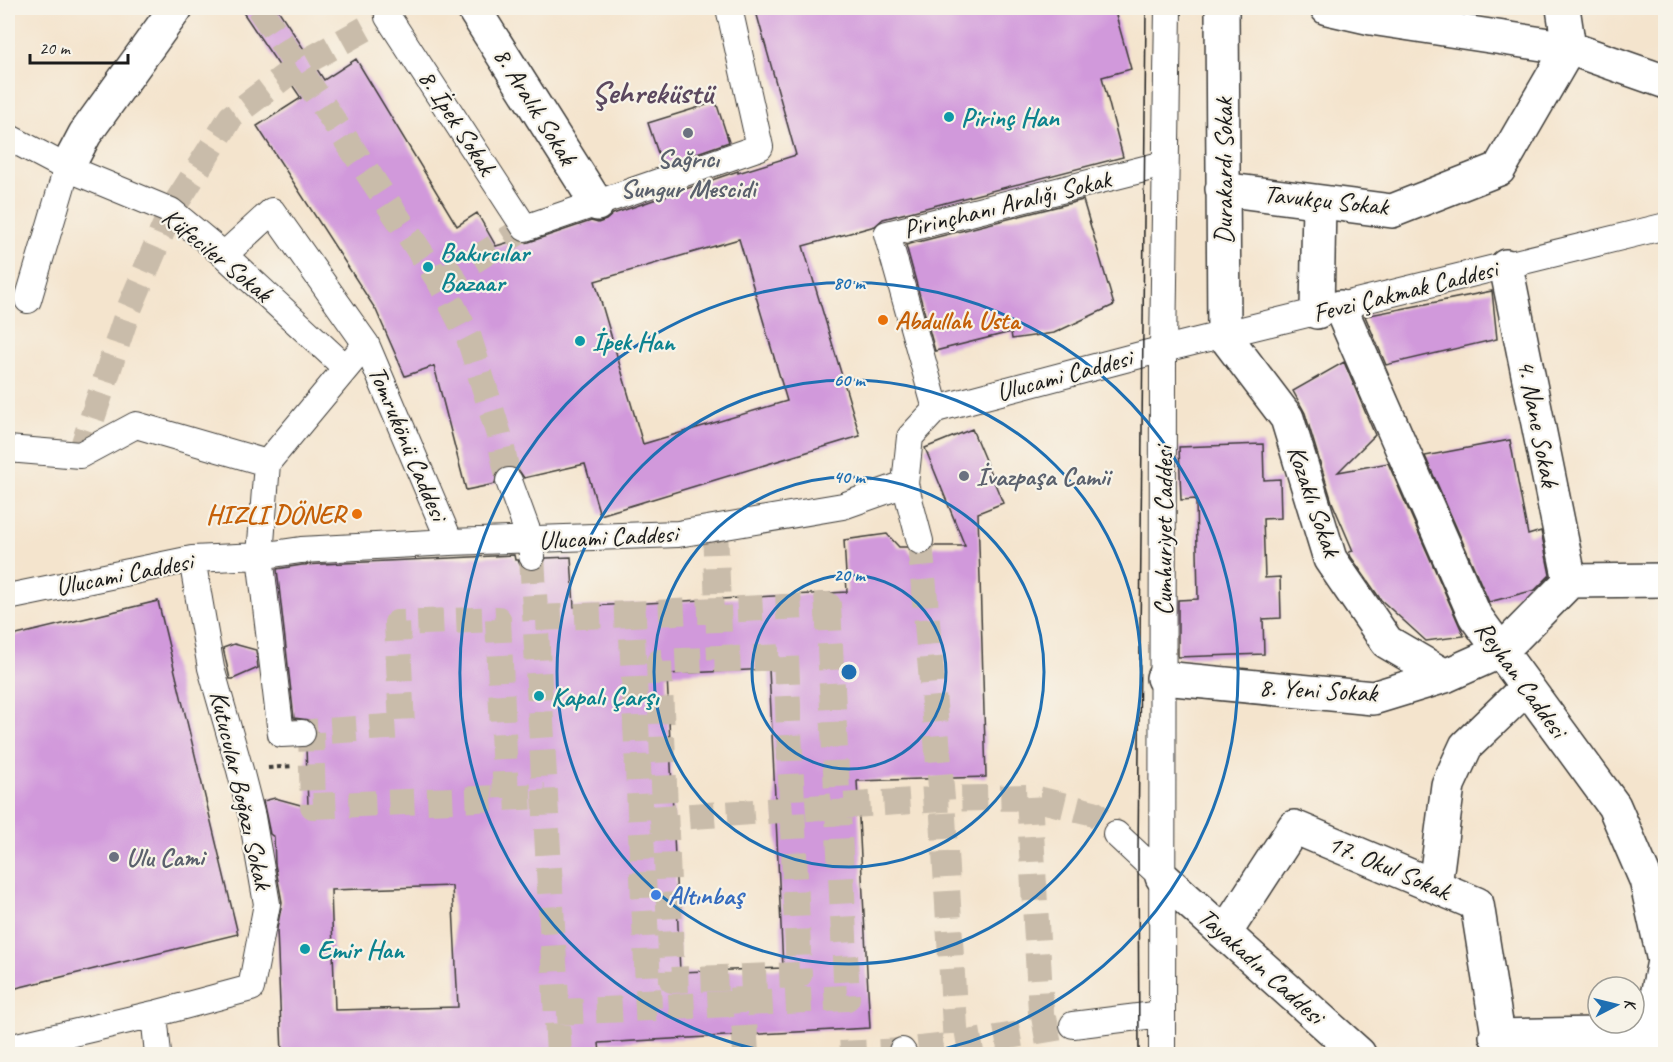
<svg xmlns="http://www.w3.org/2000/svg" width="1673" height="1062" viewBox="0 0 1673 1062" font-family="Caveat,sans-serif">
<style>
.building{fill:#d199db;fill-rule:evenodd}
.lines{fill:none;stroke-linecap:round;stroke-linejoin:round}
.pedestrian-tunnel{stroke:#c9bcaa;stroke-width:26;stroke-dasharray:26 13;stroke-linecap:butt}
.pedestrian-casing{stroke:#3c3a37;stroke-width:28}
.minor-casing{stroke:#3c3a37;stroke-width:36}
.path{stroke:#3c3a37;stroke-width:4;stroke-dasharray:4.5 4.5;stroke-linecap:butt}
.pedestrian{stroke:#fff;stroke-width:26}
.minor{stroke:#fff;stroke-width:33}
.tram{stroke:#1c1c1c;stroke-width:1.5}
.ring{fill:none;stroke:#1f6fb2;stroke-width:3}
.culture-dot{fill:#0f9aa8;stroke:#f7f3e8;stroke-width:2}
.worship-dot{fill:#6b7280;stroke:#f7f3e8;stroke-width:2}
.food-dot{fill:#e8710a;stroke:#f7f3e8;stroke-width:2}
.shop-dot{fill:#3f7fe0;stroke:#f7f3e8;stroke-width:2}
.labels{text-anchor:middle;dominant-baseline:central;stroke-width:4.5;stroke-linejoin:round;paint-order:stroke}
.street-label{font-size:26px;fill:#1c1c1c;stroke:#f7f3e8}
.culture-label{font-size:26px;font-weight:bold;fill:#0d838f;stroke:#f7f3e8;text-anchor:start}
.worship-label{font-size:26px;font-weight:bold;fill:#5b616d;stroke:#f7f3e8;text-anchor:start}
.food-label{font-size:26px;font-weight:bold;fill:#c56008;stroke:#f7f3e8;text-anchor:start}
.shop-label{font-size:26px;font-weight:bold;fill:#366cbe;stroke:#f7f3e8;text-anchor:start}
.district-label{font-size:32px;font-weight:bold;fill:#5b485f;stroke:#f7f3e8}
.centre{fill:#1f6fb2;stroke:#f7f3e8;stroke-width:3}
.ring-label{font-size:18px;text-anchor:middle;font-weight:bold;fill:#1f6fb2;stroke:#f7f3e8;stroke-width:4.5;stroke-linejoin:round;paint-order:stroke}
</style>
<rect width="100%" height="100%" fill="#f7f3e8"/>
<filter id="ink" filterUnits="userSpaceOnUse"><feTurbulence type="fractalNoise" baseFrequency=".0167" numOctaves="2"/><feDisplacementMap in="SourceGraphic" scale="12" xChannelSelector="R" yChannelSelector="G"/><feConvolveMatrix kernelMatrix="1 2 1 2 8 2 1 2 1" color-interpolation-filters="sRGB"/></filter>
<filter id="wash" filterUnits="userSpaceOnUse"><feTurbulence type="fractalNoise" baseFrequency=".008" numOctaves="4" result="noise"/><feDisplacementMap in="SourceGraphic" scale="24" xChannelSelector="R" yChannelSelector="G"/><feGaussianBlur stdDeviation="1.35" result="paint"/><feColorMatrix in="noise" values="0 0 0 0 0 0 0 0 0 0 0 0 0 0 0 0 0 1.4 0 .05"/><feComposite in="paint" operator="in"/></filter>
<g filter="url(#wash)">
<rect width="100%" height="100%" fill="#f4e4cd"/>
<g id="blocks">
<path class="building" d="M 240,8 L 277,8 L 324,80 L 356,59 L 457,226 L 477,213 L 496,246 L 516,240 L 523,243 L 529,242 L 591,221 L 598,223 L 606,220 L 613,214 L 738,171 L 738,173 L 796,155 L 755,8 L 1114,8 L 1131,69 L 1102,77 L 1123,157 L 883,219 L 875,226 L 803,246 L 860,436 L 600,515 L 585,464 L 524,478 L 518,469 L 512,466 L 504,467 L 497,472 L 495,484 L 466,490 L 434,366 L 405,376 L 376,310 L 257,126 L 301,98 ZM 739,239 L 787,401 L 643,444 L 595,281 Z
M 716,102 L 729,142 L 662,165 L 648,123 Z
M 1083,200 L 1114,305 L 1054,333 L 1012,339 L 1011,332 L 935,351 L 906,245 Z
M 1492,291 L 1497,339 L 1386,365 L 1365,316 Z
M 1344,362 L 1375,435 L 1338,472 L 1388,463 L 1464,636 L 1426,641 L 1381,600 L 1351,557 L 1349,552 L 1353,551 L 1332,502 L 1305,413 L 1293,391 Z
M 972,429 L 1003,503 L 978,513 L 986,777 L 857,781 L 870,1028 L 599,1043 L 600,1054 L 282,1054 L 277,929 L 282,902 L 275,864 L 274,837 L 270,834 L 263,801 L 275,798 L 308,807 L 306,747 L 315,740 L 317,733 L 315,725 L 309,720 L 294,718 L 277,569 L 302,565 L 514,555 L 515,560 L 518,560 L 520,565 L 526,570 L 532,571 L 541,568 L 546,558 L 571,557 L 574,607 L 847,592 L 844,540 L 887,534 L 899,547 L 907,547 L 910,552 L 917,556 L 924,555 L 930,552 L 934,546 L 965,546 L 925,448 ZM 769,669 L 783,968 L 680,972 L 667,674 ZM 452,886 L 458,1007 L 335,1010 L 331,890 Z
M 1510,440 L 1528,535 L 1541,531 L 1550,575 L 1535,590 L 1489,602 L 1425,456 Z
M 1263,444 L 1264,480 L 1280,479 L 1281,518 L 1263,519 L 1265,578 L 1280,577 L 1281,618 L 1263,619 L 1264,654 L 1178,657 L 1178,600 L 1198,599 L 1196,499 L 1181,500 L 1179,447 Z
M 158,601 L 238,934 L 8,990 L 8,637 Z
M 234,644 L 256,650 L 258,668 L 233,679 L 230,679 L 223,648 Z"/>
</g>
</g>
<g filter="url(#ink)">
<use href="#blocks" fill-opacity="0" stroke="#3c3a37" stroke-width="1.5"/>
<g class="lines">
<path class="pedestrian-tunnel" d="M 259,8 L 440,282 L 469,338 L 499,435 L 509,481
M 440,282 L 525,228
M 80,455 L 127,314 L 171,211 L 231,117 L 298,66 L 403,8
M 715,528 L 720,659
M 920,541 L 942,799 L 956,1045
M 532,556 L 559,1054
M 828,605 L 847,998 L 649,1008 L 631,614 Z
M 536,618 L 631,614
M 786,657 L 799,975 L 672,980 L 659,662 Z
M 1029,797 L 1042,1030
M 506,798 L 498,619 L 397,623 L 402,726 L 311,732 L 313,806 L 545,796
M 650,819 L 942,799 L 1029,797 L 1094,813 L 1116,834
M 742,987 L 746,1054
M 557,1012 L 649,1008
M 840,1054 L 902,1051 L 956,1045 L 1073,1025"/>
<g class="pedestrian-casing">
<path id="pedestrian" d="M 388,17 L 525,228 L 760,147 L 729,8
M 8,137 L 67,168 L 171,211 L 224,255 L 346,368
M 224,255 L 272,211 L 366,344 L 450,542
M 28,300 L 67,168
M 936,409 L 887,234 L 1164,164
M 8,449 L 80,455 L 136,425 L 267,463 L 366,344
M 267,463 L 260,556 L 281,734 L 302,733
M 509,481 L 531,541 L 532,556
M 905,484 L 920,541
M 8,597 L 192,559 L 260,556 L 301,550 L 450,542 L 678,534 L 843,506 L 905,484 L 910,437 L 936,409 L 1144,354 L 1666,226
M 1116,834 L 1162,877
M 1073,1025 L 1162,1014
M 902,1051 L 904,1054
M 14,1054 L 13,1047 L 154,1014
M 158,1054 L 154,1014 L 251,988 L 267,904 L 252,817 L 240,770 L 211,668 L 192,559
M 1162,1054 L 1163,350 L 1168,8"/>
</g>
<g class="minor-casing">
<path id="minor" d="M 473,8 L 597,204
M 1222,8 L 1224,335 L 1287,418 L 1330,559 L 1387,642 L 1445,676
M 1327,8 L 1371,18 L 1569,48 L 1666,82
M 67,168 L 85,134 L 176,8
M 1222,189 L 1392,211 L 1499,169 L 1569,48 L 1563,8
M 1506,266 L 1570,581
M 1340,307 L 1475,616 L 1614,806 L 1646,880 L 1664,961 L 1645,1054
M 1317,312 L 1319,202
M 1163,678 L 1373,698 L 1445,676 L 1501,651 L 1570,581 L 1666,580
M 1162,877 L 1359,1054
M 1435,886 L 1448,785 L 1466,746 L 1527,687
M 1225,933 L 1294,827 L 1477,904 L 1501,1054
M 1496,1036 L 1650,1033"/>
</g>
<path class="path" d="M 268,768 L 293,766"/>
<use href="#pedestrian" class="pedestrian"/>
<use href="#minor" class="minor"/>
<path class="tram" d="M 1139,1054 L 1138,854 L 1146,8"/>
</g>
</g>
<g class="ring">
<circle cx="849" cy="672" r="97"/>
<circle cx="849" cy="672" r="195"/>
<circle cx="849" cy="672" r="292"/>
<path d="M778 1054A389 389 0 1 1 920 1054"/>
</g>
<g class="culture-dot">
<circle cx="949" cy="117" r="6"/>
<circle cx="428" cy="267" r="6"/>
<circle cx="580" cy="341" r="6"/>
<circle cx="539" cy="696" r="6"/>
<circle cx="305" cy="949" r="6"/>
</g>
<g class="worship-dot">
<circle cx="688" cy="133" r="6"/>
<circle cx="964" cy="476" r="6"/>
<circle cx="114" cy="857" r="6"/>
</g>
<g class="food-dot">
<circle cx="883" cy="320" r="6"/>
<circle cx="357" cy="514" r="6"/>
</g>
<circle class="shop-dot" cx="656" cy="895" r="6"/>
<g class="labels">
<g class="street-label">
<text transform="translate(535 106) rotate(58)">8. Aralık Sokak</text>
<text transform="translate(457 122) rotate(57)">8. İpek Sokak</text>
<text transform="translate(1223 171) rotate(-90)">Durakardı Sokak</text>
<text transform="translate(1326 200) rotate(6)">Tavukçu Sokak</text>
<text transform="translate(1007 204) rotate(-14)">Pirinçhanı Aralığı Sokak</text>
<text transform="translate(217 255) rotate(39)">Küfeciler Sokak</text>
<text transform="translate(1405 291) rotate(-14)">Fevzi Çakmak Caddesi</text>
<text transform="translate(1064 375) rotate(-15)">Ulucami Caddesi</text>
<text transform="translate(1538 423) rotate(79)">4. Nane Sokak</text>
<text transform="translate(408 443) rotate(67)">Tomrukönü Caddesi</text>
<text transform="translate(1314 501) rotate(71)">Kozaklı Sokak</text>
<text transform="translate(1163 531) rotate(-90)">Cumhuriyet Caddesi</text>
<text transform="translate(608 537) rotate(-3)">Ulucami Caddesi</text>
<text transform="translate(124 574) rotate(-11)">Ulucami Caddesi</text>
<text transform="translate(1521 679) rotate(54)">Reyhan Caddesi</text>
<text transform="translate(1318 690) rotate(3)">8. Yeni Sokak</text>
<text transform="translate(241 790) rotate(77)">Kutucular Boğazı Sokak</text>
<text transform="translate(1389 867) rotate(23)">17. Okul Sokak</text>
<text transform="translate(1261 966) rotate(42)">Tayakadın Caddesi</text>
</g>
<g class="culture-label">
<text x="961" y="117">Pirinç Han</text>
<text x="440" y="252">Bakırcılar<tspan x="440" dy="30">Bazaar</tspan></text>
<text x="592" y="341">İpek Han</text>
<text x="551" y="696">Kapalı Çarşı</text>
<text x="317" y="949">Emir Han</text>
</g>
<g class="worship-label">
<text x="688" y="158" text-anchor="middle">Sağrıcı<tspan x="688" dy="30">Sungur Mescidi</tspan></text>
<text x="976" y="476">İvazpaşa Camii</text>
<text x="126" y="857">Ulu Cami</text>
</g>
<g class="food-label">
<text x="895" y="320">Abdullah Usta</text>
<text x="345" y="514" text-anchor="end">HIZLI DÖNER</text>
</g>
<g class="shop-label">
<text x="668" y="895">Altınbaş</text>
</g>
<g class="district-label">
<text x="652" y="92">Şehreküstü</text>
</g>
</g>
<circle cx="849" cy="672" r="9" class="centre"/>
<g class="ring-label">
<text x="849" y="289">80 m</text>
<text x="849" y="386">60 m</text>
<text x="849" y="483">40 m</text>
<text x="849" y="581">20 m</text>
</g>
<rect width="1673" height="1062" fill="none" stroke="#f7f3e8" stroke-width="30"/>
<g transform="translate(1616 1005) rotate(83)"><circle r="28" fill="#f7f3e8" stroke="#9f9d96" stroke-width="1.5"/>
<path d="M0-4.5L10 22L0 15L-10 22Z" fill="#1f6fb2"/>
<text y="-9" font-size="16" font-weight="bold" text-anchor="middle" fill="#1c1c1c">K</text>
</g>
<path d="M30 54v9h98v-9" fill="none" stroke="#1c1c1c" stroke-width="3"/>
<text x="39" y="54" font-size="18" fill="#1c1c1c" stroke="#f7f3e8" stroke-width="4.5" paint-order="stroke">20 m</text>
</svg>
